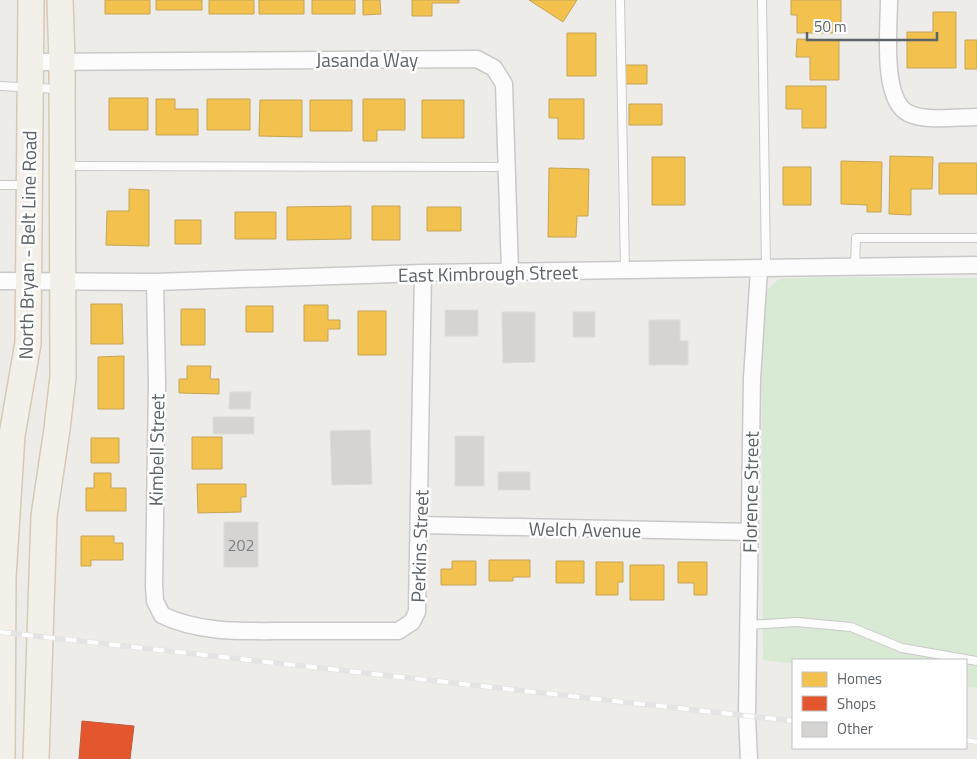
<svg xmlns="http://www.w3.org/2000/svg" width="977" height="759" viewBox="0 0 977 759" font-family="'Titillium Web',sans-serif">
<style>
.green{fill:#d9ead4}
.homes{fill:#f2c14e;stroke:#c6a556}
.shops{fill:#e4572e;stroke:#bc5b3f}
.building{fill:#d6d4d3;stroke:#dedbd8}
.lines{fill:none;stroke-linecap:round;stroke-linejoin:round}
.lane-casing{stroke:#cac9ca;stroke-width:10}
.street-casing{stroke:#cac9ca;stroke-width:19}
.primary-casing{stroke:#d6c9b6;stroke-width:28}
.lane{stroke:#fcfcfc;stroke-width:8}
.street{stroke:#fcfcfc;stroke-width:16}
.primary{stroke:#f3f0e9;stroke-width:25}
.rail-casing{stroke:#e3e4e3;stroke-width:5.5}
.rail{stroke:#fff;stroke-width:4;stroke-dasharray:11;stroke-linecap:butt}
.labels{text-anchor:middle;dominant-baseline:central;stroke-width:5;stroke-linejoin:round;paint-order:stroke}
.number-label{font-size:16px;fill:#7d8083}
.street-label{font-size:19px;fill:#5e6367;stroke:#fff}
</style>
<rect width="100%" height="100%" fill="#eeece9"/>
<path class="green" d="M 822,277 L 977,278 L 977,688 L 966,687 L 966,660 L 793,660 L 793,664 L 763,660 L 761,319 L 766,291 L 779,279 Z"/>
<path class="homes" d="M 105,0 L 150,0 L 150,14 L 105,14 Z
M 156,0 L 202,0 L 202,10 L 156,10 Z
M 209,0 L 254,0 L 254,14 L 209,14 Z
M 259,0 L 304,0 L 304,14 L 259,14 Z
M 312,0 L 355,0 L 355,14 L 312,14 Z
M 363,0 L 380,0 L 381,14 L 363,15 Z
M 412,0 L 459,0 L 459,3 L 432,3 L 432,16 L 412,16 Z
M 529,0 L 577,0 L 563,22 Z
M 791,0 L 841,0 L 841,33 L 797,33 L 797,15 L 791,15 Z
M 933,12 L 956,12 L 956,68 L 907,68 L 907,32 L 933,32 Z
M 567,33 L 596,33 L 596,76 L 567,76 Z
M 797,39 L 839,40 L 839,80 L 810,80 L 810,57 L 796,57 Z
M 965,40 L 977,40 L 977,69 L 965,69 Z
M 623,65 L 647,65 L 647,84 L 623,84 Z
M 786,86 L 826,86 L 826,128 L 802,128 L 802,109 L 786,109 Z
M 109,98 L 148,98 L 148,130 L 109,130 Z
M 156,99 L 175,99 L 175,109 L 198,109 L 198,135 L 156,135 Z
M 207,99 L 250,99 L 250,130 L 207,130 Z
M 363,99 L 405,99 L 405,130 L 377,130 L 377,141 L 363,141 Z
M 549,99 L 584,99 L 584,139 L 558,139 L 558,118 L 549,118 Z
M 260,100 L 302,100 L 302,137 L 259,136 Z
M 310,100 L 352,100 L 352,131 L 310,131 Z
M 422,100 L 464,100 L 464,138 L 422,138 Z
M 629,104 L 662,104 L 662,125 L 629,125 Z
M 890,156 L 933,157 L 932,189 L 911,189 L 911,215 L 889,214 Z
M 652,157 L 685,157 L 685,205 L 652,205 Z
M 841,161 L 882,162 L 881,212 L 867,212 L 867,205 L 841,204 Z
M 939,163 L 977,163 L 977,194 L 939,194 Z
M 783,167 L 811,167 L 811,205 L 783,205 Z
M 549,168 L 589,169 L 588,216 L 577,216 L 576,237 L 548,237 Z
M 129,189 L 149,190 L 149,246 L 106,245 L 107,211 L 129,211 Z
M 351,206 L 351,239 L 287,240 L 287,207 Z
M 372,206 L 400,206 L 400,240 L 372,240 Z
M 427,207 L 461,207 L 461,231 L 427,231 Z
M 235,212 L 276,212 L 276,239 L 235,239 Z
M 175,220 L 201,220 L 201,244 L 175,244 Z
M 91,304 L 122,304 L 123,344 L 91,344 Z
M 304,305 L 328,305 L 328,320 L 340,320 L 340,329 L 328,329 L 328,341 L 304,341 Z
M 246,306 L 273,306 L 273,332 L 246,332 Z
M 181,309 L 205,309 L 205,345 L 181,345 Z
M 358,311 L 386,311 L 386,355 L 358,355 Z
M 124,356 L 124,409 L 98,409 L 98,357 Z
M 187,366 L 211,366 L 210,379 L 219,379 L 219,394 L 179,393 L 179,379 L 187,379 Z
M 192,437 L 222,437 L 222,469 L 192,469 Z
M 91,438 L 119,438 L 119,463 L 91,463 Z
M 94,473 L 111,473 L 111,488 L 126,488 L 126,511 L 86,511 L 86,488 L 94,488 Z
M 197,484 L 246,484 L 246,497 L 241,497 L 241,512 L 198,513 Z
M 81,536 L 114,536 L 114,543 L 123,543 L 123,560 L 91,560 L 91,566 L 81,566 Z
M 489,560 L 530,560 L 530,577 L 513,577 L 513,581 L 489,581 Z
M 452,561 L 476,561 L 476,585 L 441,585 L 441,569 L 452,569 Z
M 556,561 L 584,561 L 584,583 L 556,583 Z
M 596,562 L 623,562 L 623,582 L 618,582 L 618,595 L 596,595 Z
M 678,562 L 707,562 L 707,595 L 694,595 L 694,583 L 678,583 Z
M 630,565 L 664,565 L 664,600 L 630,600 Z"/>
<path class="shops" d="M 82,721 L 134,726 L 130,759 L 79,759 Z"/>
<path class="building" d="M 445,310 L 478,310 L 478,336 L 445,336 Z
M 502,312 L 535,312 L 535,362 L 503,363 Z
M 573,312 L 595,312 L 595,337 L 573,337 Z
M 649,320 L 680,320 L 680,341 L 688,341 L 688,365 L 649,365 Z
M 230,392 L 251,392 L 250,409 L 229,409 Z
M 213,417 L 254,417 L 254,434 L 213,434 Z
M 370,430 L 372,484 L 332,485 L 330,431 Z
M 455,436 L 484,436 L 484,486 L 455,486 Z
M 498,472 L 530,472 L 530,490 L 498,490 Z
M 224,522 L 258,522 L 258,567 L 224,567 Z"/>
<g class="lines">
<g class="lane-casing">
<path id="lane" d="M 620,0 L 625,270
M 762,0 L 766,268
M 0,86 L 58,89
M 65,166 L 506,167
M 0,185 L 25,185
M 855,267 L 856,238 L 977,238
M 748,625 L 797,622 L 851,627 L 902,648 L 977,661"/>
</g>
<g class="street-casing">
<path id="street" d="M 889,0 C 889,27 881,99 908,113 C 924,122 959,117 977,117
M 31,62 L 477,59 L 494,68 L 504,84 L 510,272
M 0,281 L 155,282 L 423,273 L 977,265
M 155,282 L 157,383 L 154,585 L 155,601 L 162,615 C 201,634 247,631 290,631 C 326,631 362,631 398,631 L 412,622 L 417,612 L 423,273
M 420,525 L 750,532
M 749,759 L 747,716 L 752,379 L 759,269"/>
</g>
<g class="primary-casing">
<path id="primary" d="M 2,759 L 3,577 L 12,435 L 28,343 L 31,0
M 36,759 L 44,516 L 57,429 L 63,377 L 62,61 L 60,0"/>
</g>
<use href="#lane" class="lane"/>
<use href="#street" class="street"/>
<use href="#primary" class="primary"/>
<g class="rail-casing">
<path id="rail" d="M 0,632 L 793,721
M 966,740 L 977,742"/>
</g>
<use href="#rail" class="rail"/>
</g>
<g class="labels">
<g class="number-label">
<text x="241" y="545">202</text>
</g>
<g class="street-label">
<text x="367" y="59">Jasanda Way</text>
<text transform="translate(27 245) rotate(-89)">North Bryan - Belt Line Road</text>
<text transform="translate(488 273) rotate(-1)">East Kimbrough Street</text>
<text transform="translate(156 450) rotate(-89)">Kimbell Street</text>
<text transform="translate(750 492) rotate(-89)">Florence Street</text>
<text transform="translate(585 529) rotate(1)">Welch Avenue</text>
<text transform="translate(419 546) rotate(-88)">Perkins Street</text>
</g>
</g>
<rect x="792" y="659" width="175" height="90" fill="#ffffff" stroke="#bfc1c2"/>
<rect x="802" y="672" width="25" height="15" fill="#f2c14e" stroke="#bfc1c2"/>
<text x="837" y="684" font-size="15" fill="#5e6367">Homes</text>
<rect x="802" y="696" width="25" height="15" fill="#e4572e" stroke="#bfc1c2"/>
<text x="837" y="709" font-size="15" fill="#5e6367">Shops</text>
<rect x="802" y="722" width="25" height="15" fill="#d6d4d3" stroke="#bfc1c2"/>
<text x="837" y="734" font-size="15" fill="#5e6367">Other</text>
<path d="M807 32v8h130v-8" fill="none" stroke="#5e6367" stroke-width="2.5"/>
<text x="814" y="32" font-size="15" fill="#5e6367" stroke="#ffffff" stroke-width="4" paint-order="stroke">50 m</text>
</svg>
